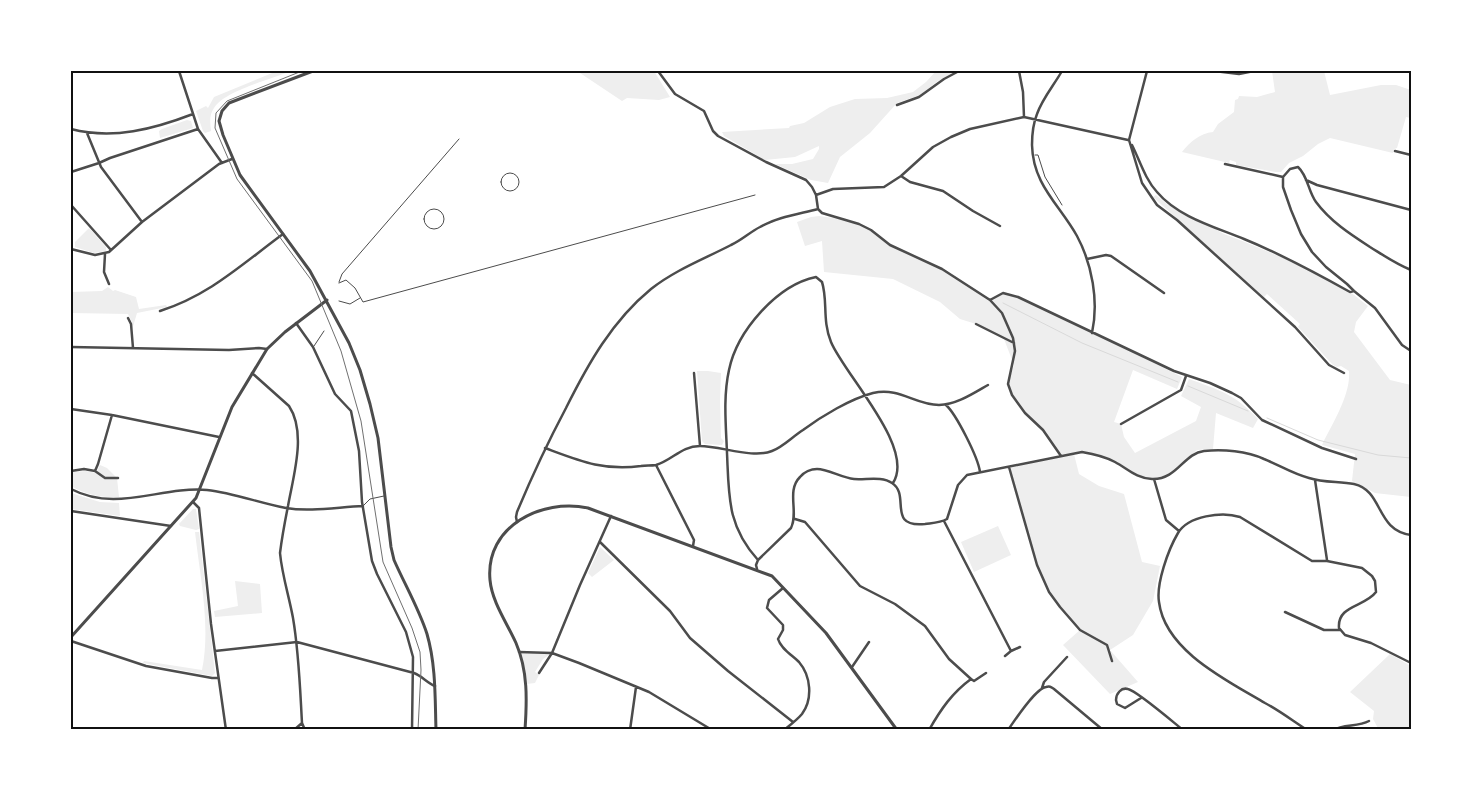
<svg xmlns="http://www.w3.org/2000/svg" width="1482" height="801" viewBox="0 0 1482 801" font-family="Arial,sans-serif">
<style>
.green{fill:#eee}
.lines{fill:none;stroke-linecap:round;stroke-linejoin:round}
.stream{stroke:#d9d9d9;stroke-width:1}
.service{stroke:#4c4c4c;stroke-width:1}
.minor{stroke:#4c4c4c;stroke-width:2.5}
.tertiary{stroke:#4c4c4c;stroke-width:3}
.tram{stroke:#707070;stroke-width:1}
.neatline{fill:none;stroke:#111;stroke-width:2}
</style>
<rect width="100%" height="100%" fill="#fff"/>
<path class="green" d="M 277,71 L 291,71 C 272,79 224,91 214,108 C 209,115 210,123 211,131 L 205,133 L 203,131 L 196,111 L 206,106 L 208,108 L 214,97 Z
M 577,71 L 654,71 L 670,97 L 659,100 L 627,98 L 622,101 Z
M 936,71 L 956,71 L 938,81 L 920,95 L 897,103 L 870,133 L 840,157 L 828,183 L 811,180 L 775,164 L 792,164 L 813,159 L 819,149 L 819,146 L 795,157 L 765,160 L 724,136 L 722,132 L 789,128 L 790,126 L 804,123 L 830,107 L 855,99 L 887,98 L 913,92 L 926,82 Z
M 1272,71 L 1324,71 L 1330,95 L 1381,85 L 1396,85 L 1411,90 L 1411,118 L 1406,117 L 1397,148 L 1394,149 L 1393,153 L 1330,138 L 1318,144 L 1303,156 L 1289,163 L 1281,172 L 1276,172 L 1236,165 L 1236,162 L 1230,160 L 1229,163 L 1182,152 C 1190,142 1200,133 1213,132 L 1218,124 L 1234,112 L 1235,100 L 1238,99 L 1239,96 L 1257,97 L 1275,92 Z
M 187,120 L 191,121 L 193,128 L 160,138 L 159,131 L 162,129 Z
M 1156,195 L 1167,204 L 1186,216 L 1211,227 L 1224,234 L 1245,242 L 1293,262 L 1349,291 L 1368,306 L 1356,322 L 1354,332 L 1390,380 L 1411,385 L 1411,497 L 1375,493 L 1352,481 L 1355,454 L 1322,445 C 1332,424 1351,395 1349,371 L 1341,366 L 1337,367 L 1333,365 L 1298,327 L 1300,324 L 1267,294 L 1264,297 L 1153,197 Z
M 819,216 L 847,220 L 871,230 L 890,245 L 931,263 L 990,300 L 998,295 L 1008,293 L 1124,348 L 1182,377 L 1177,389 L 1133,370 L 1114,422 L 1121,424 L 1124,437 L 1135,453 L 1196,421 L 1201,407 L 1181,396 L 1189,379 C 1219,390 1235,394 1258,419 L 1253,428 L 1216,413 L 1213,449 L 1197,450 L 1174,473 L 1162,478 L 1144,478 L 1133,474 L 1116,462 L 1096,454 L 1082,452 L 1074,454 L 1079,474 L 1099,486 L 1124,494 L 1142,562 L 1160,566 L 1153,601 L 1133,635 L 1110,650 L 1138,682 L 1110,694 L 1063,645 L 1080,630 L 1049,592 L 1037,565 L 1009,466 L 1060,456 L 1052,441 L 1017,404 L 1008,384 L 1014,365 L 1004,339 L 976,324 L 960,319 L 940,302 L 893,279 L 824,272 L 822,241 L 805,246 L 797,222 L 811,217 Z
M 89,228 L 106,247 L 106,251 L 94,253 L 75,247 L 75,242 Z
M 108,287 L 113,291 L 115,290 L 136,297 L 139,309 L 166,305 L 167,307 L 137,313 L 132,330 L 132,322 L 128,314 L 71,313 L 71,292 L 102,291 Z
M 697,371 L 708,371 L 721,373 L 720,401 L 721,438 L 724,441 L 722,445 L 705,444 L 702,441 Z
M 100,465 L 107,468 L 117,478 L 119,497 C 102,498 86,495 71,486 L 71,472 L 86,471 L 96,473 Z
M 71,493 L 100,502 L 119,503 L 120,516 L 71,509 Z
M 193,509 L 196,509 L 199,529 L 196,530 L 180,526 L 179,524 Z
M 998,526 L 1011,555 L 974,572 L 961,542 Z
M 195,532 L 199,532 L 215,673 L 212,676 L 143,663 L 144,661 L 202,670 C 211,626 200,577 195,532 Z
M 600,547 L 614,560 L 592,577 L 588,573 Z
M 235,581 L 260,584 L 262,613 L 215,617 L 214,611 L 238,606 Z
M 519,652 L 552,653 L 543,659 L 535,672 L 539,675 L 535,683 L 526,684 Z
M 1390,654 L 1411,666 L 1411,730 L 1379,730 L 1373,719 L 1374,711 L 1350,692 Z"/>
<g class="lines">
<path class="stream" d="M 1003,303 L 1082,343 L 1178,382
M 1188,386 L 1248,411
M 1267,418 L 1318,440 L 1378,455 L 1411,458"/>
<path class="service" d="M 1035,155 L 1038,155 L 1045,177 L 1062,205
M501 182a9 9 0 1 1 18 0a9 9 0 1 1-18 0Z
M424 219a10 10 0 1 1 20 0a10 10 0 1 1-20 0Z
M 339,282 L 342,274 L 459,139
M 339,283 L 346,280 L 355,288 L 363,302 L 755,195
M 339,301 L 350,304 L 360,298
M 314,346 L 324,331
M 364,505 L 370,499 L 384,496"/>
<path class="minor" d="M 179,71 L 198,129 L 222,163
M 658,71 L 675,94 L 704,111 L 713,131 L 718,136 L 766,162 L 806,180 L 812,187 L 816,195 L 818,209 L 822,213 L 859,224 L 871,230 L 890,245 L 942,269 L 990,300 L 1002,313 L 1013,338 L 1015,351 L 1008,384 L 1012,395 L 1025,413 L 1043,430 L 1061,456
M 1019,71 L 1023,92 L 1024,117
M 1062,71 C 1054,85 1042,99 1037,114 C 1033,124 1032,135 1032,145 C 1033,185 1059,204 1077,236 C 1092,264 1099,301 1092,333
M 1147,71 L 1129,140 L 1142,183 L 1157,205 L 1177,220 L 1295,327 L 1329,365 L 1344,373
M 1214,71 L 1239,74 L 1254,71
M 897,105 L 919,97 L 944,79 L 959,71
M 71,129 C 113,140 154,129 193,114
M 87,133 L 101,167 L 142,222
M 1132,145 C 1140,161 1145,179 1157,192 C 1178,217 1215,227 1244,239 C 1281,254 1316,273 1350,292 L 1354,291
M 1395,151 L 1411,155
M 1225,164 L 1283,177
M 71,172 L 99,163 L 110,158 L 198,129
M 901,176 L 910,182 L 943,191 L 973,211 L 1000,226
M 1283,177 L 1283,187 L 1291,210 L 1301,234 L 1312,252 L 1326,267 L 1347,284 L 1354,291 L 1375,308 L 1402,345 L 1411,351
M 1283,177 L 1290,169 L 1298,167 C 1308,176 1308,191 1316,202 C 1330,221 1350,234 1370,247 C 1383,255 1396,264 1411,270
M 1306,180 L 1317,185 L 1411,210
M 816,195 L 833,189 L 884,187 L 901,176 L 933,147 L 951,137 L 970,129 L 1024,117 L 1128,140
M 71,205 L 111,250
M 71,249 L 95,255 L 109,252 L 142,222 L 219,164 L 232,159
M 105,254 L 104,272 L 109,284
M 1087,259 L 1106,255 L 1111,256 L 1164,293
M 990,300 L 1003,293 L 1018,297 L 1174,371 L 1210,383 L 1232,393 L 1241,398 L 1262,420 L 1322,448 L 1356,459
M 160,311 C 210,295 242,264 283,234
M 128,318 L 131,324 L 133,348
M 296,323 L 313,347 L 335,394 L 351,411 L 359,451 L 362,502 L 372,561 L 377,574 L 406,632 L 413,657 L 412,730
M 976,324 L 1014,343
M 71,347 L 229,350 L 259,348 L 267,349
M 252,373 L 289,406 C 307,433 293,477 288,506 C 285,521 282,537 280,553 C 282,575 289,596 293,618 C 299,653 300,688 302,723 L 305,730
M 694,373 L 700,446
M 946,405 C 956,414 978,457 980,472
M 71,409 L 112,415 L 219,437
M 1121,424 L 1181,390 L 1186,376
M 545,448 C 580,461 603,471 641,466 C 645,465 651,466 656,465 C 673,460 681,446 700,446 C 721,446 753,459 772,451 C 783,447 792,437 803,430 C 822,416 850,399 873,393 C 900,387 915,405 939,405 C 956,405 974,393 988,385
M 656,465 L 694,540 L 693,546
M 1009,467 L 1037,565 L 1049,592 L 1060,607 L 1080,630 L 1107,645 L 1112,661
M 71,471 L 84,469 L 95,471 L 105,478 L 118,478
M 95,471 L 98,464 L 112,415
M 1154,479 L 1166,520 L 1179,531
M 1315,480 L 1327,560
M 71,489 C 117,513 160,486 207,490 C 234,493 259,503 286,508 C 310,512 338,507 363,506
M 193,502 L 199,508 L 211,624 L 226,730
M 71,511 L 171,526
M 795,519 L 805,522 L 860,586 L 895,604 L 925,626 L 949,659 L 971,679
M 944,521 L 1011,651 L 1020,647
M 517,522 L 516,517 L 517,512 C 532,476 548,442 566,408 C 588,364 612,321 651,289 C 675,270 704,259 731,245 C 742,240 750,232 760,227 C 777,217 799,214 818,209
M 600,542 L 670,611 L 690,638 L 728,671 L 793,722
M 758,560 C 727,526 729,496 727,453 C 726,426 723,397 729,370 C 737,331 777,285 816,277 L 822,282 C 828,301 822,320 831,342 C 844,374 916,448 893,483
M 757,569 L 756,565 L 758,560 L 791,528 C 799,512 786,491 800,477 C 804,472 811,469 817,469 C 828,469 842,478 854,479 C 866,480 882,476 892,483 C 911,495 886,528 925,524 C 932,523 940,523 947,519 L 958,485 L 967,475 L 1082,452 C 1094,454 1104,456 1115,462 C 1128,469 1136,478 1152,479 C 1177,480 1184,453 1204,451 C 1223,449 1247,451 1264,459 C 1279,465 1293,474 1309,478 C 1324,483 1340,481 1354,484 C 1384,491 1375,530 1411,535
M 783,588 L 769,600 L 767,608 L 783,625 L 783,630 L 778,639 C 781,649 792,655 799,662 C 811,676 813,699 802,714 C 797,720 790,725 784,730
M 1285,612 L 1324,630 L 1340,630
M 71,641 L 146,666 L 212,678 L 218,678
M 215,651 L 297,642 L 414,673 C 422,676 427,683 435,686
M 519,652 L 552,653 L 579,663 L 649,692 L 712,730
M 1005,656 L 1011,651
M 852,667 L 869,642
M 539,673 L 552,653 L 580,585 L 611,516
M 1042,688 L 1044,682 L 1067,657
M 1141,698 L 1125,708 L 1117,704 L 1116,700 C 1116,694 1121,687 1128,689 C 1137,691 1173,722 1183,730
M 294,730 L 302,723
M 630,730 L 636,687
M 929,730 C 941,709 952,693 971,679 L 974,681 L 986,673
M 1008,730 C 1015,720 1035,689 1046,687 C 1050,686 1051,687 1054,689 L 1103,730
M 1307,730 C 1293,721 1280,711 1265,703 C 1228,681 1165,651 1159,602 C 1156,584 1168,550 1178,533 C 1188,516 1222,511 1240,517 L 1312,561 L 1327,561 L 1362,568 L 1372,576 L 1375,581 L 1376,592 C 1365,607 1337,605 1339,628 L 1345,635 L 1371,643 L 1411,663
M 1333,730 C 1344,724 1358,727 1369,721"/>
<path class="tertiary" d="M 313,71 L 229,103 L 222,111 L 219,121 L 223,135 L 240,175 L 310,271 L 349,343 L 360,370 L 370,404 L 378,438 L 391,547 L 394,560 C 405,585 419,609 427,634 C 436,665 435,698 436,730
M 71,637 L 196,498 L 232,407 L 267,349 L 285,332 L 327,300
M 525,730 C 527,700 528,671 516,643 C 507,623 492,602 490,580 C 485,526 542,498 588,508 L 772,576 L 826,633 L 897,730"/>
<path class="tram" d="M 302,71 L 227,101 L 216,113 L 215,128 L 237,179 L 312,281 L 341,351 L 361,421 L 383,562 L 412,628 L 420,652 L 421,670 L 418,730"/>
</g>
<rect width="1482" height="801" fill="none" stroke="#ffffff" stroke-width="145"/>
<rect x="72" y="72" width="1338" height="656" class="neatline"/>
</svg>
